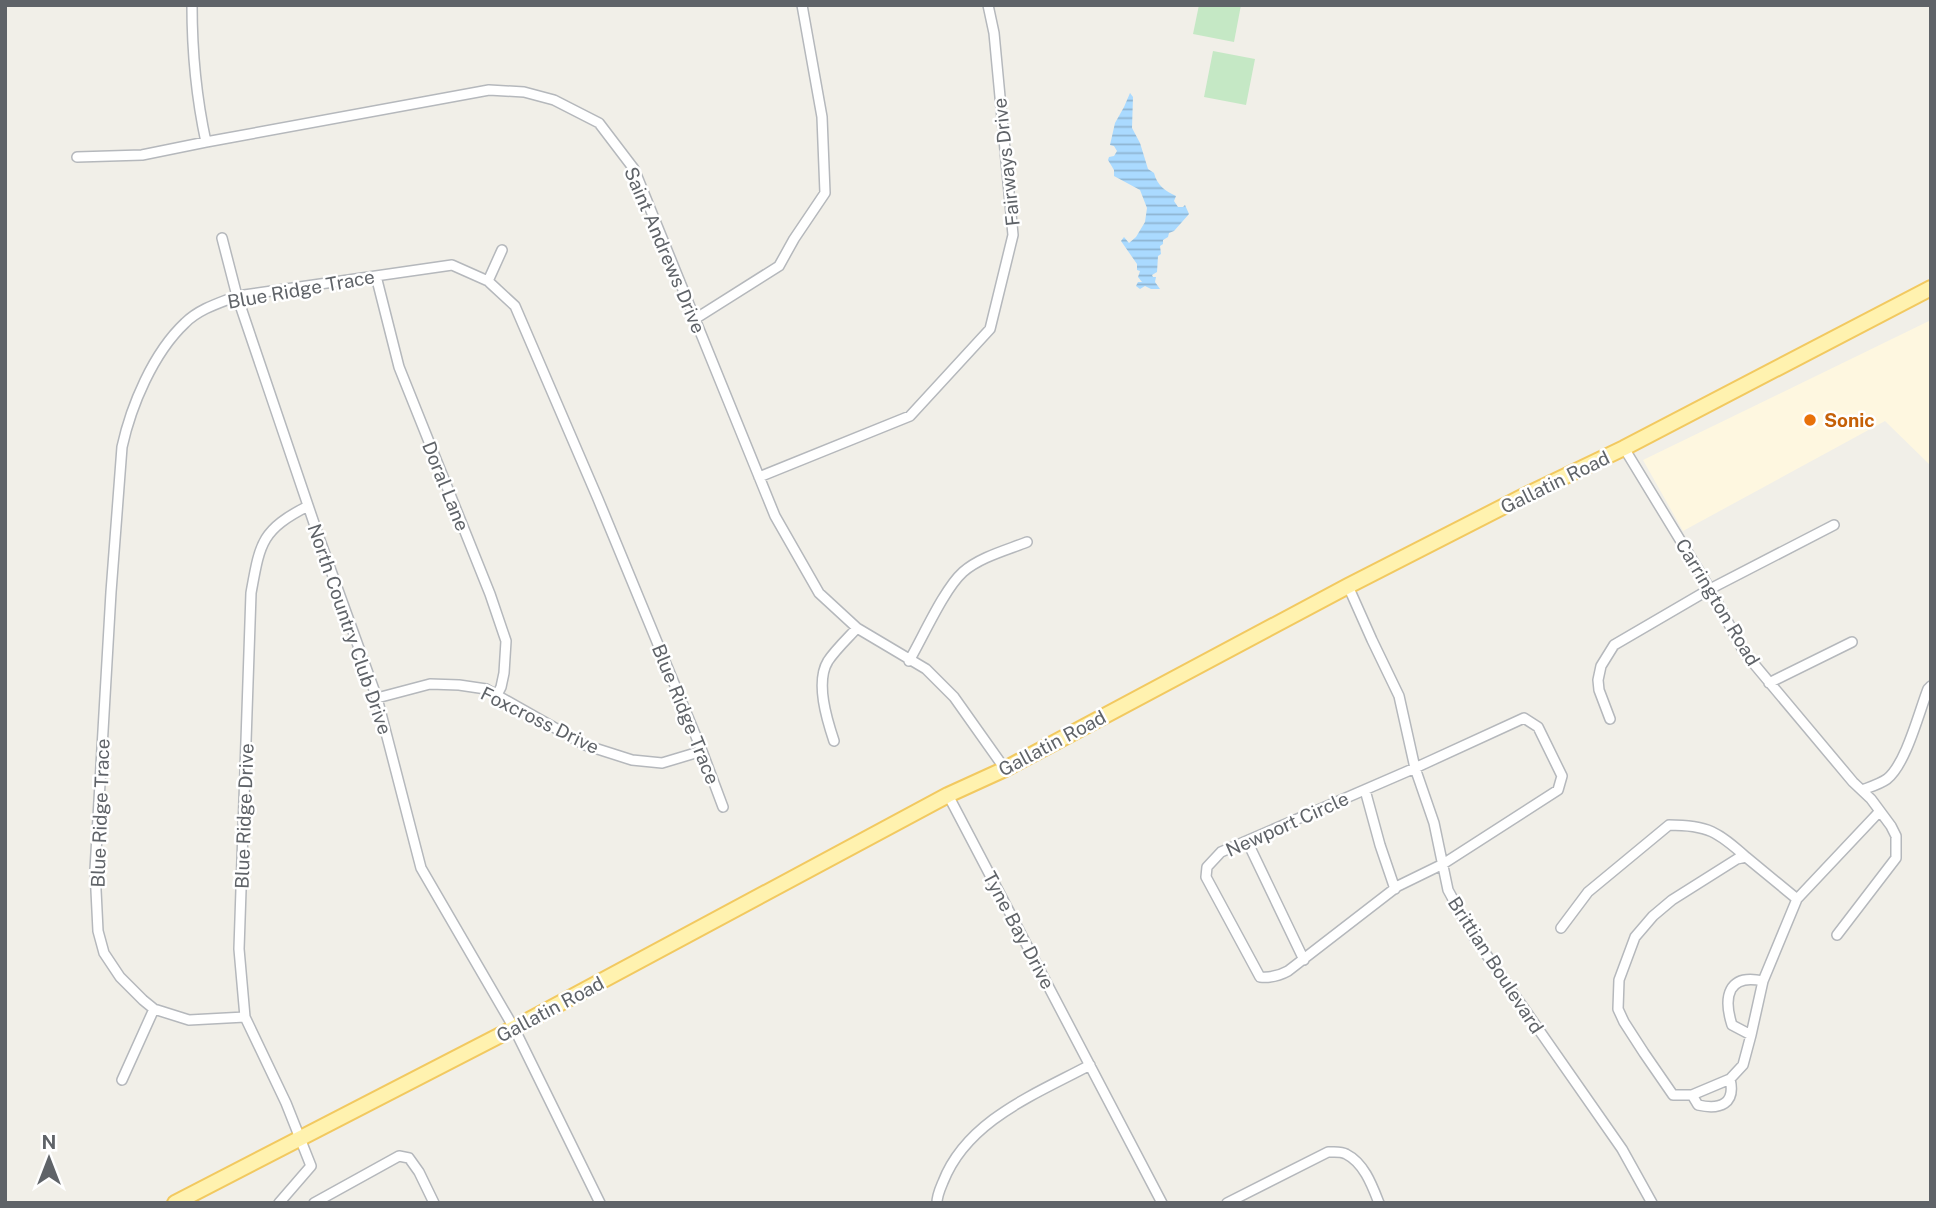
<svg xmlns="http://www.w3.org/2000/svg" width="1936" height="1208" viewBox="0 0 1936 1208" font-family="'Public Sans',sans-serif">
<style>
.commercial{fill:#fef7e0}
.park{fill:#c5e8c5}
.water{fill:url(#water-rules)}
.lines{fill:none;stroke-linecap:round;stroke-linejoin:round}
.street-casing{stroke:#b5b8bc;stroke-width:12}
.primary-casing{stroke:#f2c960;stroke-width:18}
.street{stroke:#fff;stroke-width:9}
.primary{stroke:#fff2af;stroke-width:14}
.food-dot{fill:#e8710a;stroke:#fff;stroke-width:2.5}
.labels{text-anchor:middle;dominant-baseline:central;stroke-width:5;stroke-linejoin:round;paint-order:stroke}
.street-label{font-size:19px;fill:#5f6368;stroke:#fff}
.food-label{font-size:19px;font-weight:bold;fill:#c56008;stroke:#fff;text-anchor:start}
</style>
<defs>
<pattern id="water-rules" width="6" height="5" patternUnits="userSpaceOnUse" patternTransform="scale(1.75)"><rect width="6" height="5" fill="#aadaff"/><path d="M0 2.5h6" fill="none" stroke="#8eb4d2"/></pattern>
</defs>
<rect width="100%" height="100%" fill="#f1efe8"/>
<path class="commercial" d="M 1931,320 L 1931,462 L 1929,464 L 1885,421 L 1683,531 L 1643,460 Z"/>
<path class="park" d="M 1199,5 L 1241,5 L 1234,42 L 1193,34 Z
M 1213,51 L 1255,59 L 1246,105 L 1204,97 Z"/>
<path class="water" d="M 1130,93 L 1133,97 L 1132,128 L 1140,143 L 1148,169 L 1154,173 C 1157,185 1165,191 1176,196 L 1174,201 L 1178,207 L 1183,207 L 1185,205 L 1189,214 L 1174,231 L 1169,233 L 1168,237 L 1163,240 L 1163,244 L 1160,246 L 1161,254 L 1158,256 L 1157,272 L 1152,275 L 1153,277 L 1156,277 L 1155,282 L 1160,289 L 1151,289 L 1145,286 L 1140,289 L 1136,286 L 1138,282 L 1142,282 L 1138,277 L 1140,271 L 1137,270 L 1137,264 L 1121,241 L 1124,237 L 1129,243 L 1136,237 L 1145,222 L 1147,208 L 1140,190 L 1114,176 L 1114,170 L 1108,160 L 1109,157 L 1114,156 L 1117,151 L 1114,146 L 1110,145 L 1115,123 L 1124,107 Z"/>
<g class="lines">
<g class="street-casing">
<path id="street" d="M 192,5 C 192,51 196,96 206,142
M 77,157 L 142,155 L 206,142 L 489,90 L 524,92 L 554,100 L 599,123 L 634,169 L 775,516 L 819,593 L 857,628 L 926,669 L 954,697 L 1005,769
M 222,238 L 237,296 L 317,532 L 377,698 L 421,868 L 514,1028 L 600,1203
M 376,276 L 399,367 L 490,594 L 506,641 L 504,673 L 501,687 L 497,695
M 488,281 L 502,250
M 695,319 L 779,266 L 794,239 L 825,193 L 822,117 L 802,5
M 1624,448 L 1710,589 L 1744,652 L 1853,782 L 1871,799 L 1891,826 L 1896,836 L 1896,858 L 1837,935
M 759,477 L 910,416 L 990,329 L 1013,235 L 994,33 L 988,5
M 1348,586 L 1372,640 L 1399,696 L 1415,768 L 1434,823 L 1448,890 L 1472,934 L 1622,1149 L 1652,1203
M 909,661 C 923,637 944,589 963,572 C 980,557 1007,550 1027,542
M 1769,683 L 1852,642
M 377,698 L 430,684 L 459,685 L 486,689 L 585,745 L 632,760 L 662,763 L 702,751
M 1524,718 L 1538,727 L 1562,776 L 1558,790 L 1443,864 L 1398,886 L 1288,971 C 1279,976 1271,978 1260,977 L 1206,877 L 1207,867 L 1221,852 L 1415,768 Z
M 1610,719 L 1599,690 L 1598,680 L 1601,666 L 1614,645 L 1710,589 L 1834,525
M 834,741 C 827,720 815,682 828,661 C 836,649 848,638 857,628
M 1365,790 L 1380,845 L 1395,889
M 1862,790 C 1870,787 1880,784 1887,779 C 1906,764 1919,712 1928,689 L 1931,686
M 948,795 L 1162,1203
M 1247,841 L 1304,960
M 1797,899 L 1746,857 L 1737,859 L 1672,900 L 1653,916 L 1635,937 L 1619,980 L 1618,1009 L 1624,1022 L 1644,1053 L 1673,1095 L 1692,1095 L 1730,1079 L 1743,1065 L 1751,1035 L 1763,981 L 1797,899 L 1880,811
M 1561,928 L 1588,892 L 1669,825 C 1708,825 1718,832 1746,857
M 245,1017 L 189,1020 L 154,1009 L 143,1000 L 120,977 L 104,953 L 98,931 L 95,870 L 111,592 L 122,447 C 131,406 153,353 185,323 C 199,309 219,303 237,296 L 452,265 L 488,281 L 515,306 L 598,499 L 702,751 L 723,807
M 1751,1035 L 1732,1025 C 1723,997 1728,973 1763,981
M 122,1080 L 154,1009
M 1692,1095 L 1698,1105 C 1720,1110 1736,1104 1730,1079
M 279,1203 L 311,1166 L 286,1103 L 245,1017 L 239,949 L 251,593 C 260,543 261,530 308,506
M 314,1203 L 399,1156 L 409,1158 L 419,1172 L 434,1203
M 937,1203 C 937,1195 940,1189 943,1182 C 967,1120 1036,1094 1090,1065
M 1227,1203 L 1328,1152 C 1334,1152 1341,1151 1346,1154 C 1364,1163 1372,1185 1379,1203"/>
</g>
<g class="primary-casing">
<path id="primary" d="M 175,1203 L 514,1028 L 948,795 L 1005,769 L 1348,586 L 1524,496 L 1624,448 L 1931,288"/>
</g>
<use href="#street" class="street"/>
<use href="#primary" class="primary"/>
</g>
<circle class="food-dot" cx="1810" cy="420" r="7"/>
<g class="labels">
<g class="street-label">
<text transform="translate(1006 162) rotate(-96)">Fairways Drive</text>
<text transform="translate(665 250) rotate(67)">Saint Andrews Drive</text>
<text transform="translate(301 289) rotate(-10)">Blue Ridge Trace</text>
<text transform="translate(1555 482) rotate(-26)">Gallatin Road</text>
<text transform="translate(446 486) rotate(68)">Doral Lane</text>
<text transform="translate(1718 602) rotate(59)">Carrington Road</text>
<text transform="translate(350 629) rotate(71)">North Country Club Drive</text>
<text transform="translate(686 714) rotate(68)">Blue Ridge Trace</text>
<text transform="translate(540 720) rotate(26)">Foxcross Drive</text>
<text transform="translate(1052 743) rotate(-28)">Gallatin Road</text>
<text transform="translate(100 813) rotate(-88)">Blue Ridge Trace</text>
<text transform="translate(244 816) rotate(-88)">Blue Ridge Drive</text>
<text transform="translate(1287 824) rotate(-24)">Newport Circle</text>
<text transform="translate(1019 930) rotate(62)">Tyne Bay Drive</text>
<text transform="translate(1496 965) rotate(57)">Brittian Boulevard</text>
<text transform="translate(550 1009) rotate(-28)">Gallatin Road</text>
</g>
<g class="food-label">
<text x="1824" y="420">Sonic</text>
</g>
</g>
<rect width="1936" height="1208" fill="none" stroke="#5f6368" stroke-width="14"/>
<g transform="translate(49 1159)" stroke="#ffffff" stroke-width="5" paint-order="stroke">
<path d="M0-5L12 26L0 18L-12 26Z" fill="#5f6368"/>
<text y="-10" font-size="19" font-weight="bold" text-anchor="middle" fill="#5f6368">N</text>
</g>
</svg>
